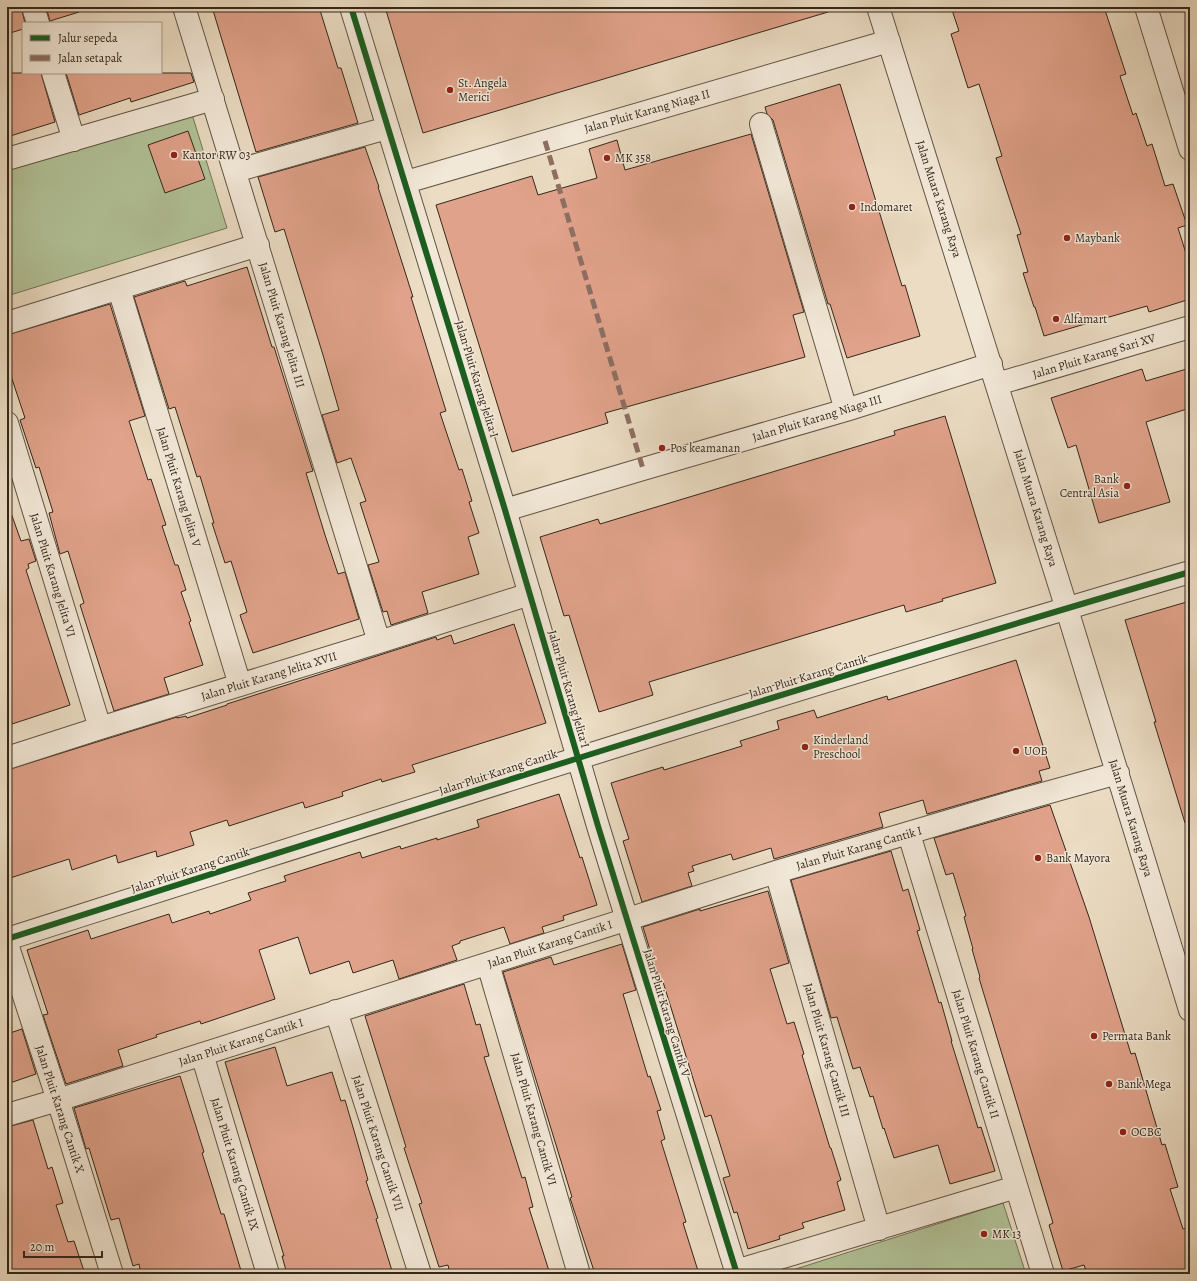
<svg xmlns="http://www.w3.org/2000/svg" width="1197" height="1281" viewBox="0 0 1197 1281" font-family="Alegreya,serif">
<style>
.green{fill:#b2c298;stroke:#737459}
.building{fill:#e0a28a;stroke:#34271a}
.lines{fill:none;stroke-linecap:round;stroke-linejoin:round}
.minor-casing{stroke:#625444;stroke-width:24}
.minor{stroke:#f2e8d8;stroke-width:22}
.quiet{stroke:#8d6e63;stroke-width:5;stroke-dasharray:10 5;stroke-linecap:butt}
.cycleway-casing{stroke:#f2e8d8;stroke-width:8}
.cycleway{stroke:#1b5e20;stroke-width:6}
.poi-dot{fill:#8f2418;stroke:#f2e8d8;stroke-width:1.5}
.labels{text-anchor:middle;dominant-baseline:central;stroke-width:3;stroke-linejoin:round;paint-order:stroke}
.poi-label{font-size:12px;fill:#34271a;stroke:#f2e8d8;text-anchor:start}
.street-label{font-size:12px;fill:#34271a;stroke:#f2e8d8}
</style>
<rect width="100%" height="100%" fill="#ebdcc3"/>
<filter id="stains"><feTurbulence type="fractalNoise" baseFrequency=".005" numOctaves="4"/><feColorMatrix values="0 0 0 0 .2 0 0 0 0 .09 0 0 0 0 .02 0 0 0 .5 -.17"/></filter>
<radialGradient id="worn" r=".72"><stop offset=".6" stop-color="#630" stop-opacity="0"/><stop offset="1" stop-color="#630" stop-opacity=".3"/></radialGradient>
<path class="green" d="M 191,111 L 227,228 L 7,296 L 7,168 Z
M 1003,1203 L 1026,1274 L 780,1274 Z"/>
<path class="building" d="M 7,7 L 21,7 L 25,23 L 23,23 L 23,29 L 7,34 Z
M 46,7 L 78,7 L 79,12 L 50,21 Z
M 212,7 L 319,7 L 338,68 L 341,68 L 358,123 L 256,152 Z
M 385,7 L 827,7 L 828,12 L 423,133 Z
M 951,7 L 1104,7 L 1126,74 L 1120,76 L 1133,115 L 1136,113 L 1147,146 L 1152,144 L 1165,186 L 1173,184 L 1187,225 L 1178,228 L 1190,266 L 1190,299 L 1149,312 L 1147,306 L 1044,336 L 1035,307 L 1034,307 L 1023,273 L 1028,272 L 1017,235 L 1021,234 L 996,158 L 1002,156 L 979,84 L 968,88 L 951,34 L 959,31 Z
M 7,73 L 41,73 L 55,122 L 7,137 Z
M 66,73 L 191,73 L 194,82 L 131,102 L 130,98 L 79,115 Z
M 840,84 L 902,286 L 905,285 L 920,336 L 847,358 L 830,304 L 828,304 L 773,120 L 767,114 L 765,107 Z
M 188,131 L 205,179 L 165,193 L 148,145 Z
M 751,134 L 804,312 L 793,315 L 805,357 L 605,413 L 608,423 L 512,452 L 436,205 L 532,176 L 538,195 L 597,178 L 589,149 L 617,140 L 625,170 Z
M 365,147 L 379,187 L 378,187 L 413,297 L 411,297 L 446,411 L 440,413 L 459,470 L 462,469 L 472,501 L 469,502 L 479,533 L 468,537 L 479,574 L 422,592 L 428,613 L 391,625 L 387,611 L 383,612 L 368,565 L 379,562 L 360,503 L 366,501 L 351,458 L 337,463 L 322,415 L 339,410 L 323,355 L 284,229 L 275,232 L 258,177 Z
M 247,267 L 272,347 L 274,347 L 313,471 L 306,473 L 325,535 L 338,574 L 345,572 L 359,619 L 253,653 L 240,615 L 247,612 L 231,561 L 225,563 L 212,523 L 214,523 L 200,476 L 197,477 L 175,407 L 169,409 L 134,297 L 185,281 L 187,286 Z
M 110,304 L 145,416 L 129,421 L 148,480 L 151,479 L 166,525 L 162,526 L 175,565 L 178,565 L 186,590 L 181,592 L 191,621 L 189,622 L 203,665 L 164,678 L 169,694 L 114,711 L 80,605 L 84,603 L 68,551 L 60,554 L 49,513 L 53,512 L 39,467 L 36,468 L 20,420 L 25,418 L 7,364 L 7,335 Z
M 1190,368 L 1190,408 L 1146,422 L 1170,502 L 1099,523 L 1076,445 L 1068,448 L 1051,398 L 1142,369 L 1146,381 Z
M 945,416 L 996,583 L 942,599 L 943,601 L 906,612 L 904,605 L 649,682 L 653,695 L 599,712 L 569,615 L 564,616 L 540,537 L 598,519 L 600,524 L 895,435 L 894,431 Z
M 7,513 L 11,513 L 21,541 L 29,539 L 36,561 L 28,564 L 29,568 L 26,570 L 70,705 L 12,724 L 7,708 Z
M 1190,601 L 1190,822 L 1185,823 L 1154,722 L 1156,722 L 1125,620 Z
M 514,624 L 546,723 L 412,765 L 415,772 L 382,782 L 381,779 L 342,792 L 343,796 L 305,808 L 303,802 L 229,826 L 227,820 L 190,832 L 194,845 L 157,857 L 156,851 L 118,863 L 116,855 L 72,870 L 69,859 L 7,879 L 7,770 L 177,717 L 177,718 L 186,716 L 187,718 L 227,705 L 227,704 L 436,637 L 437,640 L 451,635 L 454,644 Z
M 1016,660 L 1050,768 L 1039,771 L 1042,781 L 927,814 L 923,800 L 879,813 L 883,827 L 774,859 L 771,848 L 733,860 L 731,854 L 692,866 L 694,871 L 688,873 L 692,886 L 642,902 L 623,841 L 629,839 L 611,783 L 663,767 L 664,770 L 742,746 L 740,741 L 779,729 L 777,721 L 814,710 L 817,718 L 887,696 L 888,700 Z
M 559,794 L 580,858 L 582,857 L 597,905 L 563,916 L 564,920 L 542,927 L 544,933 L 510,944 L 504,927 L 460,941 L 460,943 L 452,946 L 457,960 L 399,979 L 393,960 L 353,973 L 349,961 L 310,974 L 298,937 L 259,950 L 275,999 L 201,1024 L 200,1021 L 156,1035 L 157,1037 L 118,1050 L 123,1066 L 66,1084 L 43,1015 L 48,1014 L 27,950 L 88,930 L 91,939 L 169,914 L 172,923 L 209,911 L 210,914 L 251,900 L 248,893 L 286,881 L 284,876 L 360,852 L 362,858 L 400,846 L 401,849 L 437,838 L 437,840 L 479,827 L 477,820 Z
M 1050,805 L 1089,917 L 1131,1054 L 1135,1053 L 1162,1145 L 1165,1144 L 1178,1187 L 1170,1189 L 1183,1229 L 1190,1227 L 1190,1274 L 1087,1274 L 1084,1265 L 1063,1271 L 1049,1225 L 1053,1223 L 979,978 L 980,977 L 972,949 L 973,949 L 964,917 L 966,916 L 953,873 L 946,875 L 934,838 Z
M 891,851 L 903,891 L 908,889 L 920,930 L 917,931 L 939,1003 L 941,1002 L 952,1041 L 951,1041 L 978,1128 L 981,1127 L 995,1171 L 950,1184 L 938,1145 L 894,1158 L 884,1128 L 883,1129 L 873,1096 L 870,1097 L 860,1067 L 853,1069 L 837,1017 L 831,1018 L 791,880 Z
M 768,891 L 789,963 L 770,969 L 787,1024 L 794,1022 L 804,1054 L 802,1055 L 830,1148 L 831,1148 L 841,1180 L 837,1182 L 845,1210 L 802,1223 L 804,1228 L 779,1236 L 780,1239 L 748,1249 L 737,1212 L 734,1213 L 723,1178 L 730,1176 L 711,1115 L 705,1117 L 663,982 L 660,983 L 643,927 L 700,909 L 700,911 Z
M 622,944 L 636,990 L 623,994 L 648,1077 L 650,1076 L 661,1110 L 657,1111 L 665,1139 L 661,1141 L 686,1222 L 683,1223 L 699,1274 L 595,1274 L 570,1198 L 572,1197 L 503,972 L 551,957 L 554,965 Z
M 464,984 L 476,1025 L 480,1024 L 489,1056 L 484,1057 L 522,1178 L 525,1177 L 533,1207 L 529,1208 L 550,1274 L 450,1274 L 448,1265 L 439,1267 L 419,1204 L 422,1203 L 404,1148 L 406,1147 L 365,1016 Z
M 22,1029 L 36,1074 L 7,1084 L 7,1034 Z
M 275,1047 L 287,1086 L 332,1072 L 341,1101 L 345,1100 L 355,1134 L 368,1180 L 366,1181 L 378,1218 L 376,1219 L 393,1274 L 287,1274 L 282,1256 L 284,1256 L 225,1062 Z
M 180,1076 L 204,1152 L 202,1153 L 221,1214 L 224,1214 L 242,1274 L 141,1274 L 139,1264 L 133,1266 L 119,1218 L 111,1220 L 89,1148 L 86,1149 L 74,1108 Z
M 33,1120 L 48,1169 L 52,1167 L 63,1203 L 56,1205 L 68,1242 L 74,1241 L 85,1274 L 7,1274 L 7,1127 Z"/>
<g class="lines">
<g class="minor-casing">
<path id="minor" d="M 33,7 L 38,23
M 184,7 L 379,642
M 351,7 L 505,510 L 598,826 L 737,1274
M 878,7 L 1061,590 L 1190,1010
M 1146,7 L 1190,149
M 53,73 L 74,140
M 761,124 L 846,410
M 7,159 L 213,99
M 235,171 L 387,128
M 406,182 L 889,41
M 119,289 L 240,685
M 7,323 L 258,245
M 997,384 L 1190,327
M 7,423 L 100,728
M 505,510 L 643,469 L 846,410 L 991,364
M 7,758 L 100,728 L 379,642 L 530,594
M 909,834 L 1043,1274
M 776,872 L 879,1229
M 7,939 C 400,814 794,688 1190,572
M 7,944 L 58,1100 L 112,1274
M 488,964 L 579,1274
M 336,1011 L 420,1274
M 202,1054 L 268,1274
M 7,1115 L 58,1100 L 776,872 L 1010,803 L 1118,773
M 736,1271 L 1016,1187"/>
</g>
<use href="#minor" class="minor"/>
<path class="quiet" d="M 545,141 L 643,469"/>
<g class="cycleway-casing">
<path id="cycleway" d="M 351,7 L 505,510 L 598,826 L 737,1274
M 7,939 C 400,814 794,688 1190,572"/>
</g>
<use href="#cycleway" class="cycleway"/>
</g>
<g class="poi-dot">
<circle cx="450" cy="90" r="4"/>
<circle cx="174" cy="155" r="4"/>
<circle cx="607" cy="158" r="4"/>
<circle cx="852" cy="207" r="4"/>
<circle cx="1067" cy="238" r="4"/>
<circle cx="1056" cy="319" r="4"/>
<circle cx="662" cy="448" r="4"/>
<circle cx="1127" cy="486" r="4"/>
<circle cx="805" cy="747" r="4"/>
<circle cx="1016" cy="751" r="4"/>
<circle cx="1038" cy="858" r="4"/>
<circle cx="1094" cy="1036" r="4"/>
<circle cx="1109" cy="1084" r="4"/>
<circle cx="1123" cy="1132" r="4"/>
<circle cx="984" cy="1234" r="4"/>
</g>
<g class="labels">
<g class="poi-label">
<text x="458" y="83">St. Angela<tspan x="458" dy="14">Merici</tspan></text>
<text x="182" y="155">Kantor RW 03</text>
<text x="615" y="158">MK 358</text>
<text x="860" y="207">Indomaret</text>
<text x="1075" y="238">Maybank</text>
<text x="1064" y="319">Alfamart</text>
<text x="670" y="448">Pos keamanan</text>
<text x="1119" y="479" text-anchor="end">Bank<tspan x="1119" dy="14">Central Asia</tspan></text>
<text x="813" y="740">Kinderland<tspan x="813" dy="14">Preschool</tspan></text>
<text x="1024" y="751">UOB</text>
<text x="1046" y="858">Bank Mayora</text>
<text x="1102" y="1036">Permata Bank</text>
<text x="1117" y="1084">Bank Mega</text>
<text x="1131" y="1132">OCBC</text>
<text x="992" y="1234">MK 13</text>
</g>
<g class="street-label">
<text transform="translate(647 111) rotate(-16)">Jalan Pluit Karang Niaga II</text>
<text transform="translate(939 199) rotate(72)">Jalan Muara Karang Raya</text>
<text transform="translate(282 325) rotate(73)">Jalan Pluit Karang Jelita III</text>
<text transform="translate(1094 356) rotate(-17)">Jalan Pluit Karang Sari XV</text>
<text transform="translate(477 379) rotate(73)">Jalan Pluit Karang Jelita I</text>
<text transform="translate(817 418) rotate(-17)">Jalan Pluit Karang Niaga III</text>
<text transform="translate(179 487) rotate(73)">Jalan Pluit Karang Jelita V</text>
<text transform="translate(1036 508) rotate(73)">Jalan Muara Karang Raya</text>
<text transform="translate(53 575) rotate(73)">Jalan Pluit Karang Jelita VI</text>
<text transform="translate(269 676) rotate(-17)">Jalan Pluit Karang Jelita XVII</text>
<text transform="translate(808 676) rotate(-17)">Jalan Pluit Karang Cantik</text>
<text transform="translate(569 689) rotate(74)">Jalan Pluit Karang Jelita I</text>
<text transform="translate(498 772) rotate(-18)">Jalan Pluit Karang Cantik</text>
<text transform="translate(1131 818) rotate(73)">Jalan Muara Karang Raya</text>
<text transform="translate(859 848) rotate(-16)">Jalan Pluit Karang Cantik I</text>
<text transform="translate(190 870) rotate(-18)">Jalan Pluit Karang Cantik</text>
<text transform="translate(550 944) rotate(-18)">Jalan Pluit Karang Cantik I</text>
<text transform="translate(667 1013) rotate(73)">Jalan Pluit Karang Cantik V</text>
<text transform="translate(241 1042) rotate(-18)">Jalan Pluit Karang Cantik I</text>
<text transform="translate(827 1050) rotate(74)">Jalan Pluit Karang Cantik III</text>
<text transform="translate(976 1054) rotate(73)">Jalan Pluit Karang Cantik II</text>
<text transform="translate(60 1109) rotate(72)">Jalan Pluit Karang Cantik X</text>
<text transform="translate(534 1119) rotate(74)">Jalan Pluit Karang Cantik VI</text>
<text transform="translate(378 1143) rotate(72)">Jalan Pluit Karang Cantik VII</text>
<text transform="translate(235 1164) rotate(73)">Jalan Pluit Karang Cantik IX</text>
</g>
</g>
<rect width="1197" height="1281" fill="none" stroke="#ebdcc3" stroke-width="24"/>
<rect x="8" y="8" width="1181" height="1265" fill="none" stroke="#34271a" stroke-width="2"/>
<rect x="12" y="12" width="1173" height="1257" fill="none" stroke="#34271a"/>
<rect x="22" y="22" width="140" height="52" fill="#f2e8d8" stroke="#a69b8c"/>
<rect x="30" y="35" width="20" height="6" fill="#1b5e20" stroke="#a69b8c"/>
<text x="58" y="42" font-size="12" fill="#34271a">Jalur sepeda</text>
<rect x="30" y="55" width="20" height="6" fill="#8d6e63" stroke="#a69b8c"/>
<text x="58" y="62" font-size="12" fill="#34271a">Jalan setapak</text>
<path d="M24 1251v6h78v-6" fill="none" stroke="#34271a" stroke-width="2"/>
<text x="30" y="1251" font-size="12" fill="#34271a" stroke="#f2e8d8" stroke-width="3" paint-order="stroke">20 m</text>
<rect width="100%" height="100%" filter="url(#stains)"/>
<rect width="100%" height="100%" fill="url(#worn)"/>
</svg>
